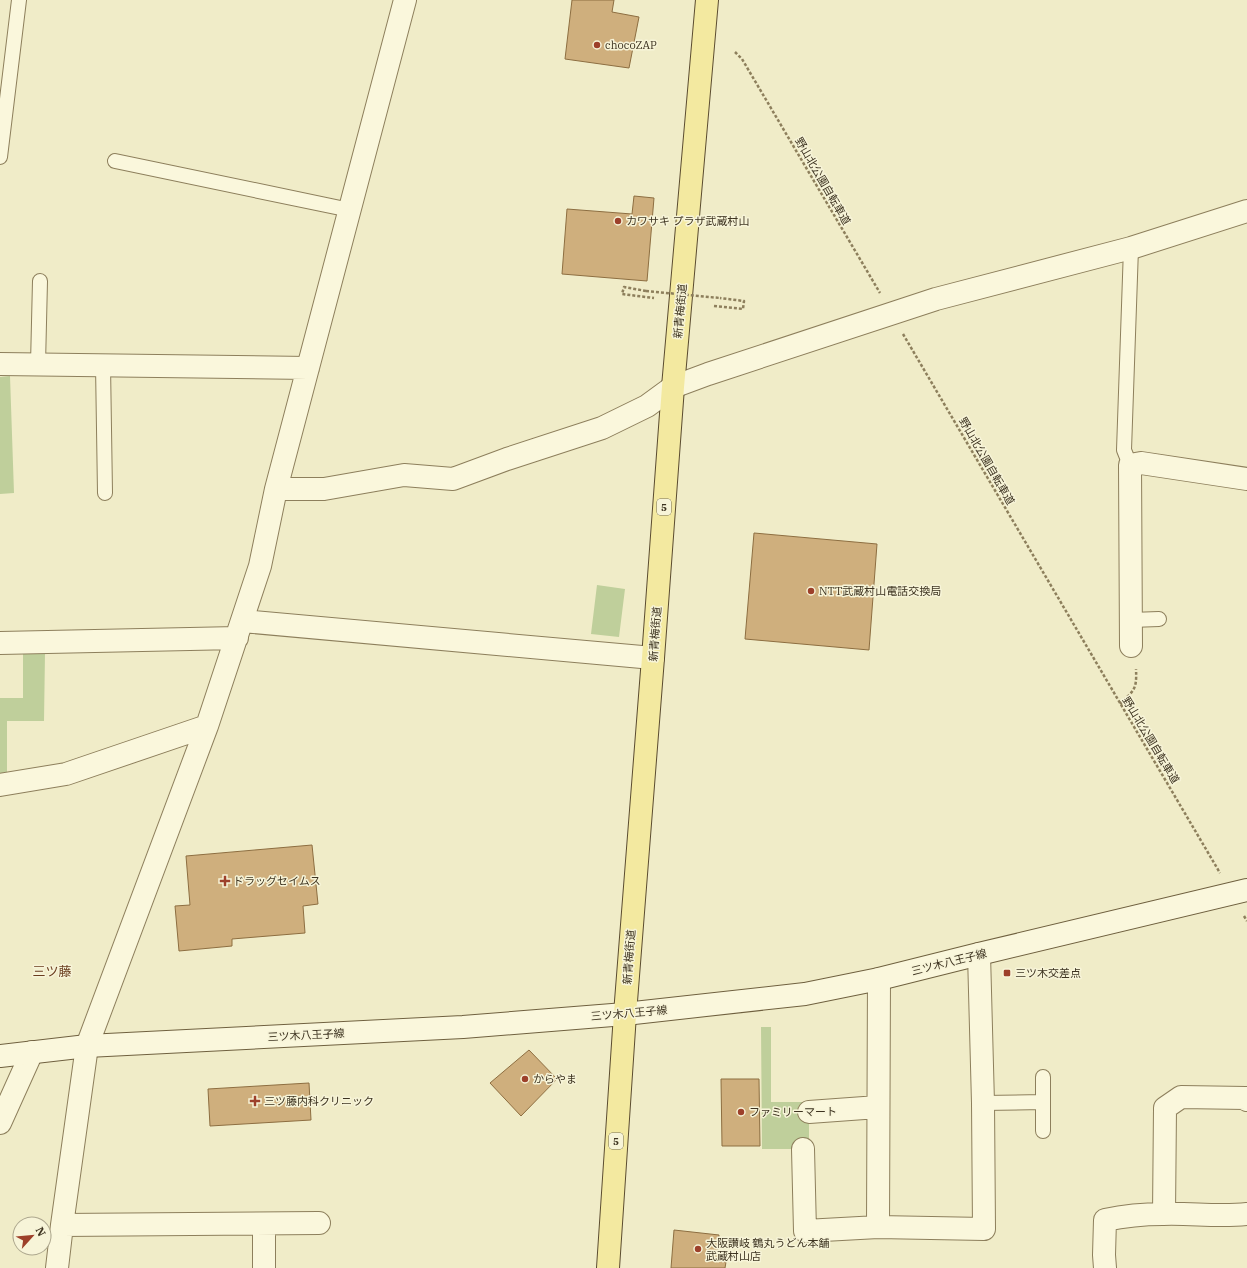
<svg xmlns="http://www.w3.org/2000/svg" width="1247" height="1268" viewBox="0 0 1247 1268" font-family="'IBM Plex Serif','Noto Sans JP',serif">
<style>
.green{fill:#bfcf9b}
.building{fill:#cfaf7d;stroke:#8d6e41}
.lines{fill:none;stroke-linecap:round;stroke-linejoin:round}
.service-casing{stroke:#8d7f5c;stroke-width:16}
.minor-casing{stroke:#8d7f5c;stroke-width:24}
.secondary-casing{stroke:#6f603f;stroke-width:24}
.primary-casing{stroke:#5b4c30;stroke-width:24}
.path{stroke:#8d7f5c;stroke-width:2.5;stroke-dasharray:3 2;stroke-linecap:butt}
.service{stroke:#faf7dc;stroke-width:14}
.minor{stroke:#faf7dc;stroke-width:22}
.secondary{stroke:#faf7dc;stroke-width:22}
.primary{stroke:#f3e9a0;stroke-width:22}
.path-bridge{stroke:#8d7f5c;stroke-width:2.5;stroke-dasharray:3 2;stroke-linecap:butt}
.poi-dot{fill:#9d402a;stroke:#f7f4d8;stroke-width:1.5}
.labels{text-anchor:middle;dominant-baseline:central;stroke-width:3;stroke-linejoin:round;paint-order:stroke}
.shield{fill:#f7f4d8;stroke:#756d57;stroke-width:1}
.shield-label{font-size:10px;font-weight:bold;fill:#3d3320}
.poi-label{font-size:11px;fill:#3d3320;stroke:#f7f4d8;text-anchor:start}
.street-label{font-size:11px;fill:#3d3320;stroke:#f7f4d8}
.quarter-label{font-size:13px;fill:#6a3d1e;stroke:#f7f4d8}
</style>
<rect width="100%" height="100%" fill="#f0ecc8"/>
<path class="green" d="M 10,376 L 14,493 L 0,494 L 0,377 Z
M 597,585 L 625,589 L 619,637 L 591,634 Z
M 45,653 L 44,721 L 7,721 L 7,773 L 0,775 L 0,698 L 23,698 L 23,654 Z
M 761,1027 L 771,1027 L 771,1102 L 809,1102 L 809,1149 L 762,1149 Z"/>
<path class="building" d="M 572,0 L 614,0 L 612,12 L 639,17 L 629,68 L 565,59 Z
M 634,196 L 654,198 L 647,281 L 562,274 L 567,209 L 632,214 Z
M 754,533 L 877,544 L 869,650 L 745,639 Z
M 312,845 L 318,904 L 303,906 L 305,933 L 232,939 L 232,946 L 179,951 L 175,906 L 190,905 L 186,856 Z
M 529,1050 L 557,1079 L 521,1116 L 490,1083 Z
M 721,1079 L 759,1079 L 760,1146 L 722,1146 Z
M 309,1083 L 311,1120 L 210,1126 L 208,1089 Z
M 674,1230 L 719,1235 L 717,1260 L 726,1262 L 725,1268 L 671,1268 Z"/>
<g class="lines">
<g class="service-casing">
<path id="service" d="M 0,157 L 19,0
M 115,161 L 350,210
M 38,364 L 40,281
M 103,365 L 105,493
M 1130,465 L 1124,450 L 1131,248
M 1131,620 L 1159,619
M 1043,1077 L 1043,1131
M 983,1103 L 1043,1102"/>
</g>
<g class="minor-casing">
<path id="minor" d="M 0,364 L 308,368
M 276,489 L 324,489 L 404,475 L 453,479 L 507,459 L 602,428 L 647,406 L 673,387 L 708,374 L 936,299 L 1131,248 L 1247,211
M 242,621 L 653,658
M 0,643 L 237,638
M 1131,646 L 1130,465 L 1141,463 L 1247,479
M 0,785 L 66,774 L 207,726
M 809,1112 L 878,1107
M 0,1123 L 32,1052
M 803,1149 L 805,1231 L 878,1227 L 984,1229 L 983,1103 L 979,954
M 1164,1214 L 1165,1108 L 1181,1097 L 1246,1098 L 1247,1100
M 62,1225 L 319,1223
M 878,1227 L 879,979
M 57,1268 L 62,1225 L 87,1046 L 207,726 L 260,566 L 276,489 L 405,0
M 264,1268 L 264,1224
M 1105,1268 L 1104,1255 L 1105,1220 C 1124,1216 1143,1214 1163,1214 C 1191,1213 1219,1217 1247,1214"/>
</g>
<g class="secondary-casing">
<path id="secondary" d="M 0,1056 L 87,1046 L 463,1027 L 625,1014 L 805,994 L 879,979 L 979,954 L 1247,890"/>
</g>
<g class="primary-casing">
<path id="primary" d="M 608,1268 L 625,1014 L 653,658 L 673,387 L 707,0"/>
</g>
<path class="path" d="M 735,52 L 742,59 L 880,293
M 646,291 L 624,287 L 622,294 L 654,298
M 714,306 L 743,309 L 744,301 L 720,298
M 903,334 L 1220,873
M 1120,704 C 1134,690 1137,690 1136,669
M 1244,916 L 1247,921"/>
<use href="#service" class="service"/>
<use href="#minor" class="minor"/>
<use href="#secondary" class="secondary"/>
<use href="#primary" class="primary"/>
<path class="path-bridge" d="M 646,291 L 720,298"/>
</g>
<g class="poi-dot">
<circle cx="597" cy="45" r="4"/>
<circle cx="618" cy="221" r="4"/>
<circle cx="811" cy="591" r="4"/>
<path d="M223 875h4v4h4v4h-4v4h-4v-4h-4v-4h4z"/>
<rect x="1003" y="969" width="8" height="8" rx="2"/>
<circle cx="525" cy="1079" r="4"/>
<path d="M253 1095h4v4h4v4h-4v4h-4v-4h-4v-4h4z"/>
<circle cx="741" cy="1112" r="4"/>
<circle cx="698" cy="1249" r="4"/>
</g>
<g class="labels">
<g class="shield">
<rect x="657" y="499" width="14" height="16" rx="3"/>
<rect x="609" y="1133" width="14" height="16" rx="3"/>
</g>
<g class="shield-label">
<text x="664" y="507">5</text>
<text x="616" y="1141">5</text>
</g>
<g class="poi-label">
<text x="605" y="45">chocoZAP</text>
<text x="626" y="221">カワサキ プラザ武蔵村山</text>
<text x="819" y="591">NTT武蔵村山電話交換局</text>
<text x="233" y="881">ドラッグセイムス</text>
<text x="1015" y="973">三ツ木交差点</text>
<text x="533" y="1079">からやま</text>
<text x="264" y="1101">三ツ藤内科クリニック</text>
<text x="749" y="1112">ファミリーマート</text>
<text x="706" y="1243">大阪讃岐 鶴丸うどん本舗<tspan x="706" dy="13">武蔵村山店</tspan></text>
</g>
<g class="street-label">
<text transform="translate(823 181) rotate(60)">野山北公園自転車道</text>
<text transform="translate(680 311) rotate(-85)">新青梅街道</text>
<text transform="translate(987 461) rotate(60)">野山北公園自転車道</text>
<text transform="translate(655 634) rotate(-86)">新青梅街道</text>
<text transform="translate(1151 740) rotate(59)">野山北公園自転車道</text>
<text transform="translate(629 957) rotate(-86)">新青梅街道</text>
<text transform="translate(949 962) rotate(-14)">三ツ木八王子線</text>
<text transform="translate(629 1013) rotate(-5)">三ツ木八王子線</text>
<text transform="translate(306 1035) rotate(-3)">三ツ木八王子線</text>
</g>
<g class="quarter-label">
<text x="52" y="971">三ツ藤</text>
</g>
</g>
<g transform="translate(32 1236) rotate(63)"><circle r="19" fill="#f7f4d8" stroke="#ada78e"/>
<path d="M0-3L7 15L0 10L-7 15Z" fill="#9d402a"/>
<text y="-6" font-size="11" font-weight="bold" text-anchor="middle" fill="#3d3320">N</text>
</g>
</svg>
